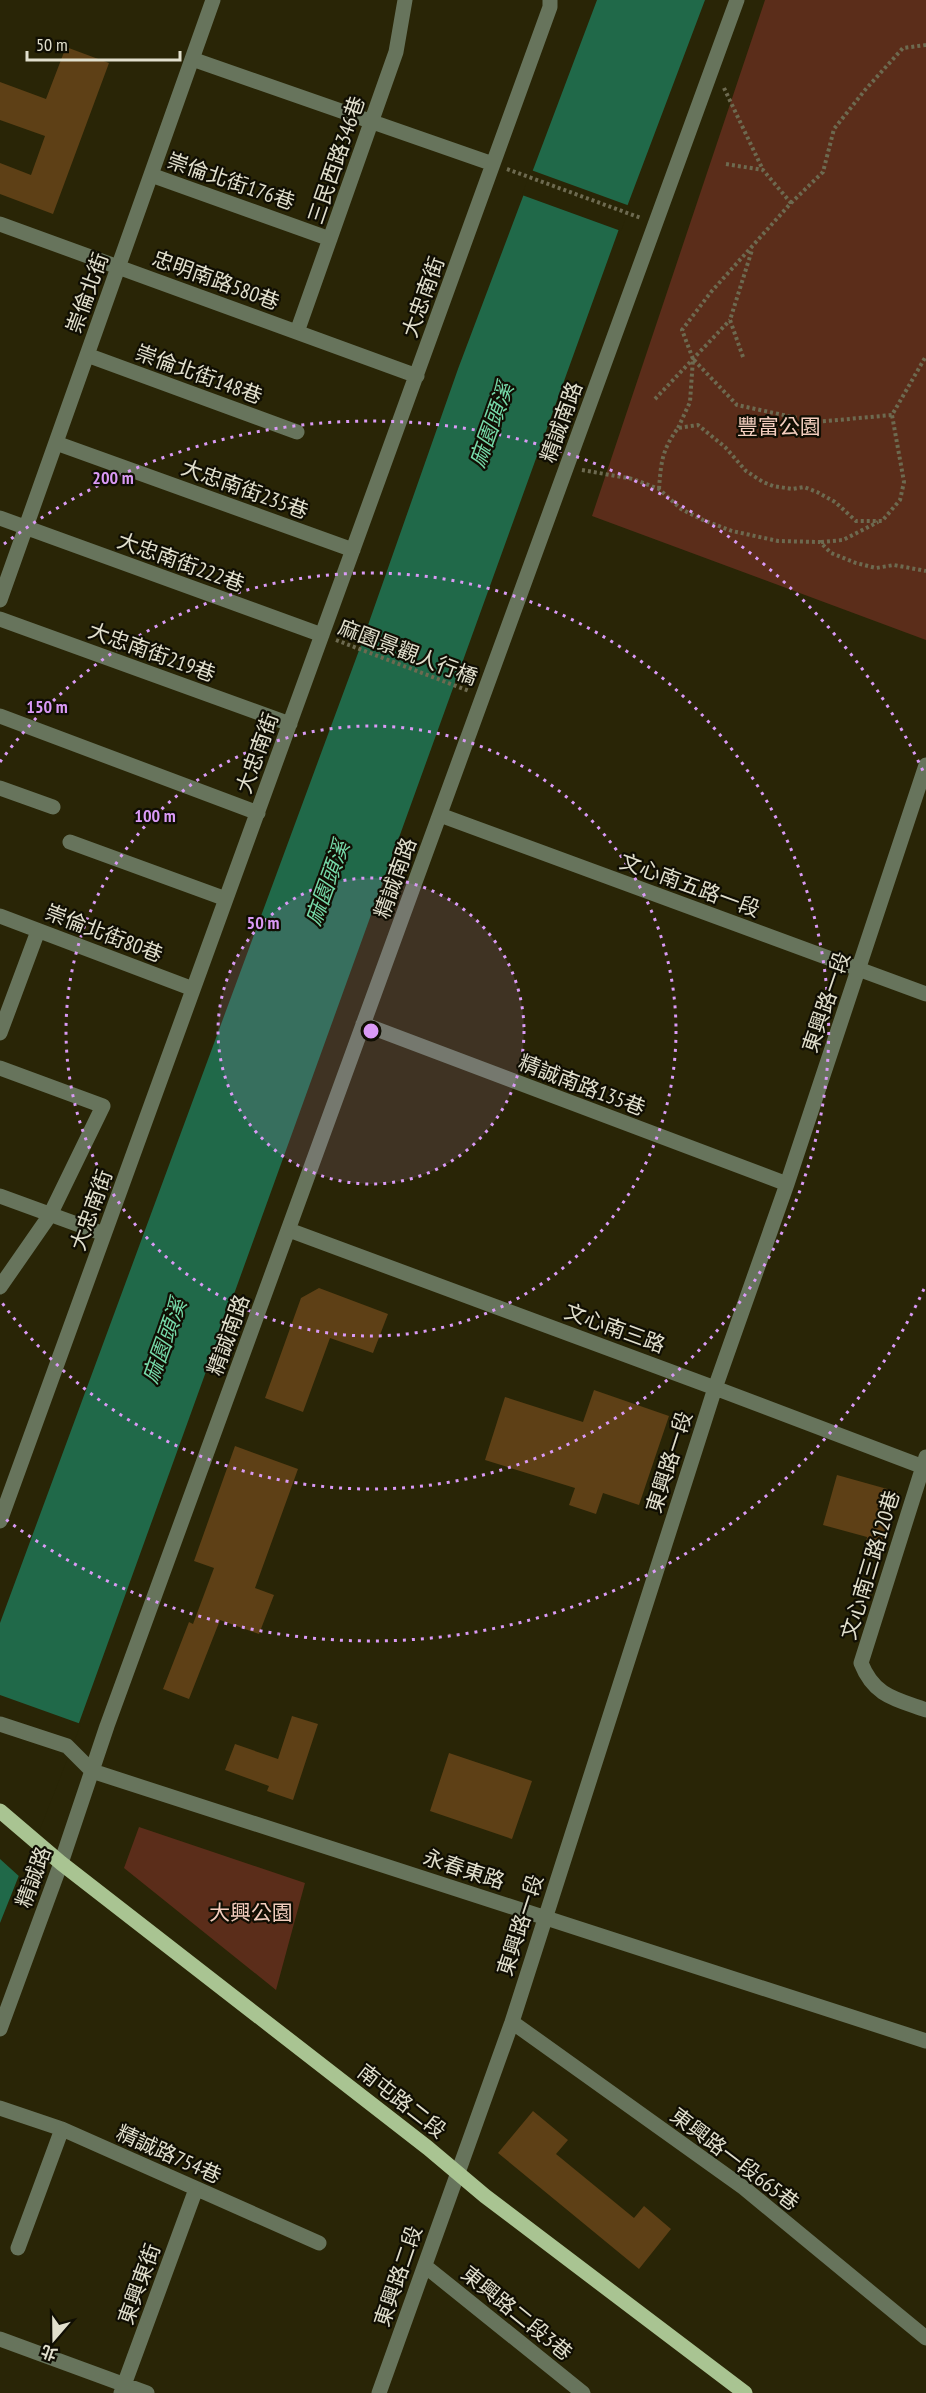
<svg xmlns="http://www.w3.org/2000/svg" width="926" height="2393" viewBox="0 0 926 2393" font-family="'PT Sans Narrow','Noto Sans TC',sans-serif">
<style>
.green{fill:#5b2d1a}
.water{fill:#206949}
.pier{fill:#292506}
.building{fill:#5e4016}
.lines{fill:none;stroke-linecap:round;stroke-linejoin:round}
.path{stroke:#6d6a50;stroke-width:4;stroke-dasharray:3 3;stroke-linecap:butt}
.minor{stroke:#67745c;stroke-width:15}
.major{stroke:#a9c492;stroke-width:15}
.ring{fill:none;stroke:#da9af6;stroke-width:3;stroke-dasharray:3 6}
.labels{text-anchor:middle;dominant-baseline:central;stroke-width:4.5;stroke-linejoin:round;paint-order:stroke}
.street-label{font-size:21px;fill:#e1dfcd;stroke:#100e03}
.park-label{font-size:21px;fill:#f3cdbe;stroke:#100e03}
.water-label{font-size:22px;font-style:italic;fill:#76daa9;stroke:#100e03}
.centre{fill:#da9af6;stroke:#100e03;stroke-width:3}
.ring-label{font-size:18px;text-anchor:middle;font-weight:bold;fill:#da9af6;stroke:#100e03;stroke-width:4.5;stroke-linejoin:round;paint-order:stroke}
</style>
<rect width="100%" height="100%" fill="#292506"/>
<path class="green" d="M 765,0 L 926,0 L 926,640 L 592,516 Z
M 139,1827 L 305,1883 L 276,1990 L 124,1868 Z"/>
<path class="water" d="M 597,0 L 705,0 L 628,204 L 71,1745 L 0,1923 L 0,1623 L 361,645 L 458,369 Z"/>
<path class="pier" d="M 531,170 L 630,206 L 621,231 L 522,195 Z
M 0,1695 L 81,1724 L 21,1878 L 0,1859 Z"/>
<path class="building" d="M 66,47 L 109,63 L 53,214 L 0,194 L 0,163 L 31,175 L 45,136 L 0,120 L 0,82 L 46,99 Z
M 319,1288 L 388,1314 L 373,1353 L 330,1338 L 303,1412 L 265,1398 L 301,1298 Z
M 594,1390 L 669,1416 L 639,1505 L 603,1493 L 596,1514 L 569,1505 L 575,1488 L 485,1460 L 505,1397 L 583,1422 Z
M 235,1446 L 298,1469 L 255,1588 L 274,1595 L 259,1634 L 220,1620 L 189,1699 L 163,1689 L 189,1622 L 193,1624 L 214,1568 L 194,1561 Z
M 837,1475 L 898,1492 L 882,1548 L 866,1543 L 867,1537 L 823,1525 Z
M 292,1716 L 318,1724 L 293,1800 L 267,1791 L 269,1786 L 225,1770 L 235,1744 L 278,1759 Z
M 449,1753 L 532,1781 L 512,1839 L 430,1811 Z
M 533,2111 L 568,2140 L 556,2154 L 634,2218 L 644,2206 L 671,2229 L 639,2269 L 498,2153 Z"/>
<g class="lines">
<path class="path" d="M 724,88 L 763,170
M 726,164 L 763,170 L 791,203
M 507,169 L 641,218
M 743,357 L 730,320 L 752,250
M 694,360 L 737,405 L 816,422 L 892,415 L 926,356
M 655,399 L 730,320
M 678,428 L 690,402 L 693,359 L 682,330 L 711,292 L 791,203 L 823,172 L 834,129 L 865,90 L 903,48 L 926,45
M 582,470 L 633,479 L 659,489 L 681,509 L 703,520 L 732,531 L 778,541 L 820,542 L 831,553 L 856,563 L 876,568 L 894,565 L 926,571
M 659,489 C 661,462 662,450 678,428 L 698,425 L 725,447 L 746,471 L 763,482 L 773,486 L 792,489 L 804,487 L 817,492 L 835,502 L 856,521 L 882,521 L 900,500 L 904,482 L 892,415
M 821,542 L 843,540 L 878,522
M 336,640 L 469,691"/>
<path class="minor" d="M 192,59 L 493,164
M 151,175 L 330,239
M 0,224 L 417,376
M 297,332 L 396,52 L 405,0
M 87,355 L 297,432
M 56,443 L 353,550
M 0,518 L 322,635
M 0,600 L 213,0
M 0,619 L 290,724
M 0,716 L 258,813
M 0,788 L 53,807
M 440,815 L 926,994
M 70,842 L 226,899
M 0,916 L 193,989
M 363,1024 L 787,1184
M 0,1033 L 38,931
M 0,1068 L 103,1106 L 50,1215 L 0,1287
M 0,1196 L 104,1234
M 289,1230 L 715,1388 L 926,1468
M 926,1457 L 861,1663 C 874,1696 895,1699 926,1710
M 0,1521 L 550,7 L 550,0
M 0,1724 L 67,1746 L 92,1771 L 926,2041
M 512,2022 L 744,2188 L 926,2338
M 0,2029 L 61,1863 L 107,1726 L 737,0
M 0,2108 L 62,2129 L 319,2243
M 18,2248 L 62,2129
M 425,2266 L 583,2393
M 0,2339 L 147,2393
M 121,2393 L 196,2189
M 379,2393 L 512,2022 L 715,1388 L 787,1184 L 926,765"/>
<path class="major" d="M 0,1811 L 61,1863 L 428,2148 L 485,2196 L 745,2393"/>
</g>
<circle cx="371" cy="1031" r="153" fill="#da9af6" fill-opacity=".12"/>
<g class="ring">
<circle cx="371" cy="1031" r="153"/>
<circle cx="371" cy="1031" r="305"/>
<path d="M0 762A458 458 0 1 1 0 1300"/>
<path d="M924 1289A610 610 0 0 1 4 1518M4 544A610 610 0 0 1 924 773"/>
</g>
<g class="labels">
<g class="street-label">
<text transform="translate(336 160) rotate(-71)">三民西路346巷</text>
<text transform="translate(231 181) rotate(19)">崇倫北街176巷</text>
<text transform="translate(216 280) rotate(20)">忠明南路580巷</text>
<text transform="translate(87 293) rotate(-70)">崇倫北街</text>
<text transform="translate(423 297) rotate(-70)">大忠南街</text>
<text transform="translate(199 374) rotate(20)">崇倫北街148巷</text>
<text transform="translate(561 422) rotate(-70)">精誠南路</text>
<text transform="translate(245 489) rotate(20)">大忠南街235巷</text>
<text transform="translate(181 562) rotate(20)">大忠南街222巷</text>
<text transform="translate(152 652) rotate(20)">大忠南街219巷</text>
<text transform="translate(408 652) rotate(21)">麻園景觀人行橋</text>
<text transform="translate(257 753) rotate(-70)">大忠南街</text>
<text transform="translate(395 878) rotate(-70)">精誠南路</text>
<text transform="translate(690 885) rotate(20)">文心南五路一段</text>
<text transform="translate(104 933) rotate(21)">崇倫北街80巷</text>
<text transform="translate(826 1002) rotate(-71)">東興路一段</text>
<text transform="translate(582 1085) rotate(21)">精誠南路135巷</text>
<text transform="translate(91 1210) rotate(-70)">大忠南街</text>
<text transform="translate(615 1328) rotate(20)">文心南三路</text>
<text transform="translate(228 1335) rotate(-70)">精誠南路</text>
<text transform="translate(669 1462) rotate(-72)">東興路一段</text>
<text transform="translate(870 1565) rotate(-73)">文心南三路120巷</text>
<text transform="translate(464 1869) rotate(18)">永春東路</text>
<text transform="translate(33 1877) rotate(-70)">精誠路</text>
<text transform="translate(520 1925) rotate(-72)">東興路一段</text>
<text transform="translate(402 2101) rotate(38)">南屯路二段</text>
<text transform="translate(169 2154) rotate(24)">精誠路754巷</text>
<text transform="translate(735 2159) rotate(37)">東興路一段665巷</text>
<text transform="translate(398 2276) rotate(-71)">東興路二段</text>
<text transform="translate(139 2284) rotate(-70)">東興東街</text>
<text transform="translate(517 2313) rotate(39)">東興路二段3巷</text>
</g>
<g class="park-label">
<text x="779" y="426">豐富公園</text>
<text x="251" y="1912">大興公園</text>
</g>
<g class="water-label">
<text transform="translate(491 425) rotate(-70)">麻園頭溪</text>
<text transform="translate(327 883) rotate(-70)">麻園頭溪</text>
<text transform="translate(164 1341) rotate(-70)">麻園頭溪</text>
</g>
</g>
<circle cx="371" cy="1031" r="9" class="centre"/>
<g class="ring-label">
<text x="113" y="484">200 m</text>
<text x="47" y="713">150 m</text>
<text x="155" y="822">100 m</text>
<text x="263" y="929">50 m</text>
</g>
<g transform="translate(54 2339) rotate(200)" stroke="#100e03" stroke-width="4.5" paint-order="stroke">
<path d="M0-4.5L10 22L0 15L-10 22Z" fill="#e1dfcd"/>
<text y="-9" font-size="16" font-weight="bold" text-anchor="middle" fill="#e1dfcd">北</text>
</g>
<path d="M27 51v9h153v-9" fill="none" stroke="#e1dfcd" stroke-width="3"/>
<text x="36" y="51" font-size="18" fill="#e1dfcd" stroke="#100e03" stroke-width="4.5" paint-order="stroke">50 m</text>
</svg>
